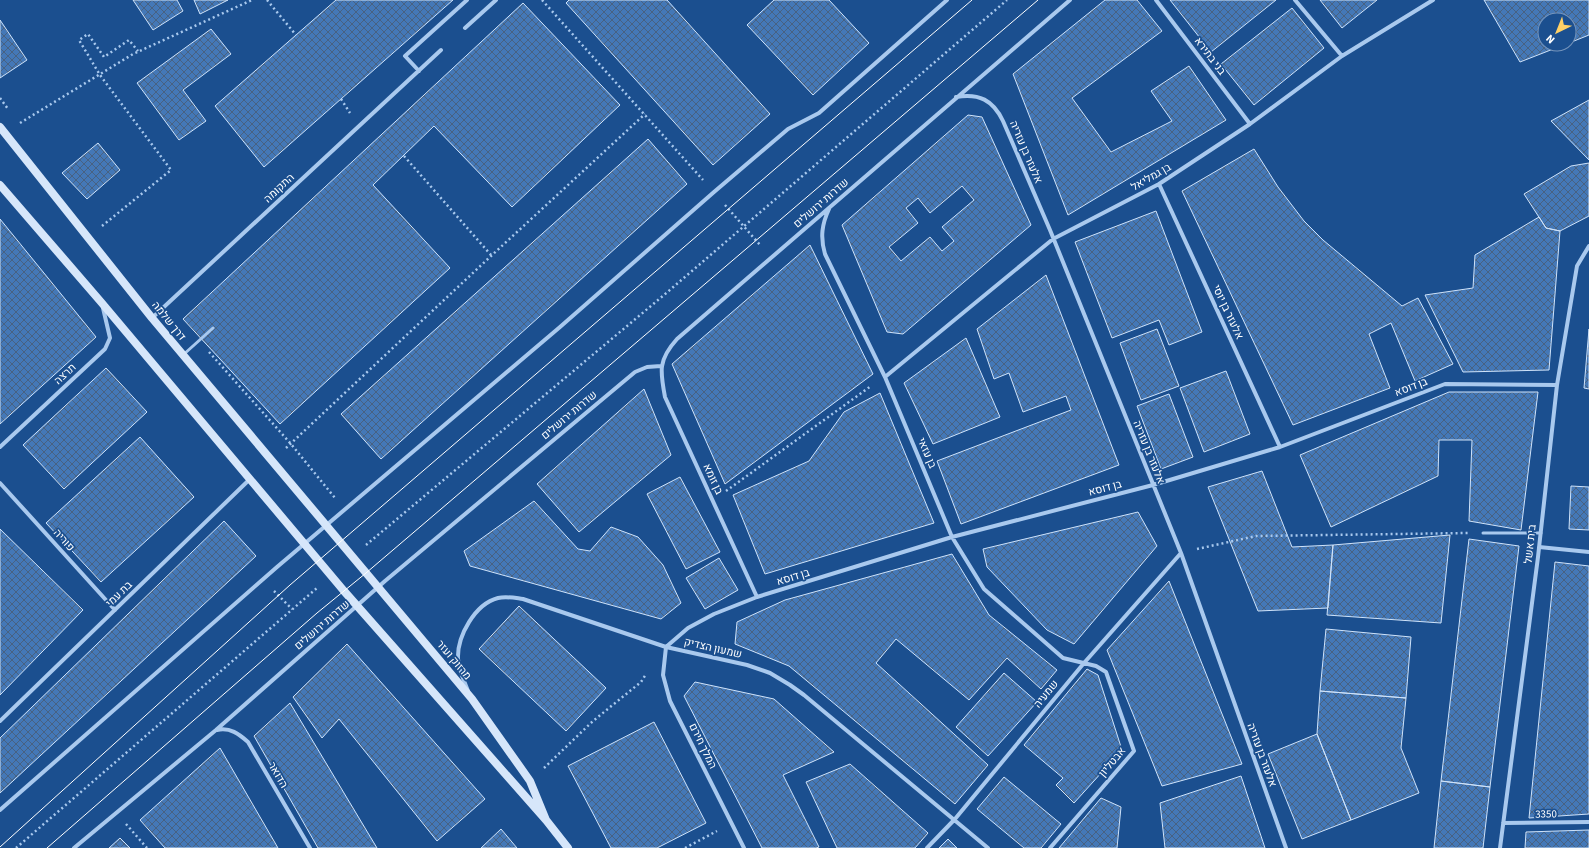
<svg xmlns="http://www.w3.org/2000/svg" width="1589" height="848" viewBox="0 0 1589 848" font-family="'Source Sans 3',Heebo,sans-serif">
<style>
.building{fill:url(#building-cross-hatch);stroke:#cfe3fa;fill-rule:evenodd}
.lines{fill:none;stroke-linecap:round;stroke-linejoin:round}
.path{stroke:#a9c9ee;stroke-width:2.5;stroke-dasharray:2 3;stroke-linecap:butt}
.lane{stroke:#a9c9ee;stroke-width:3}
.street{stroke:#a9c9ee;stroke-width:4}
.secondary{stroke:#d6e6fa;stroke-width:8}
.tram{stroke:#fff;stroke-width:1}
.labels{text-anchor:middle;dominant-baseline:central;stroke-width:3.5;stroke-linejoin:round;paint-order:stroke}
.street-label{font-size:11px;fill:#fff;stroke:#1b4f8f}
</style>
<defs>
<pattern id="building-cross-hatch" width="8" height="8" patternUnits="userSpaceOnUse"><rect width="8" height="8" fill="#4478b7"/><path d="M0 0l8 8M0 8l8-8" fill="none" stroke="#486282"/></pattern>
</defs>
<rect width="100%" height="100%" fill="#1b4f8f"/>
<path class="building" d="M 133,0 L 177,0 L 183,11 L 153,30 Z
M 194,0 L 228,0 L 200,14 Z
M 336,0 L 453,0 L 264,167 L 215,106 Z
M 569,0 L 667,0 L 770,114 L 713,165 L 566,3 Z
M 774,0 L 829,0 L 869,43 L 813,95 L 747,25 Z
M 1105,0 L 1137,0 L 1162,31 L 1072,98 L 1111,152 L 1172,121 L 1151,91 L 1189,66 L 1226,120 L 1068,215 L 1013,74 Z
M 1170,0 L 1276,0 L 1211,52 Z
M 1320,0 L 1377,0 L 1342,28 Z
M 1484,0 L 1589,0 L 1589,35 L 1569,43 L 1569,20 L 1545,20 L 1545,44 L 1566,44 L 1520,62 Z
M 523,3 L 620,105 L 512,207 L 434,126 L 373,185 L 450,268 L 280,424 L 183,319 Z
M 1292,8 L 1324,48 L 1254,105 L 1221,64 Z
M 0,20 L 27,60 L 0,78 Z
M 211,29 L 231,54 L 183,90 L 206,121 L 179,140 L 137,83 Z
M 1589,100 L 1589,160 L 1551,121 Z
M 968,115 L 982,117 L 1031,225 L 903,334 L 887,332 L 842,225 ZM 962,186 L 974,200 L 942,227 L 954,241 L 942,251 L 930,237 L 901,261 L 889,247 L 918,223 L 906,208 L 918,198 L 930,213 Z
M 648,139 L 687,184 L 381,459 L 341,414 Z
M 98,143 L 120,170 L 87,199 L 62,173 Z
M 1254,149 L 1278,187 L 1304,221 L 1323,240 L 1402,306 L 1418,298 L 1453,364 L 1415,381 L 1391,323 L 1369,334 L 1390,388 L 1293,425 L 1182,191 Z
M 1589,163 L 1589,216 L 1560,231 L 1546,228 L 1524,194 L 1571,166 Z
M 1156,211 L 1202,332 L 1169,345 L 1159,320 L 1112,338 L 1075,242 Z
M 1539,217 L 1546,228 L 1560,231 L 1549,370 L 1463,372 L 1425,295 L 1473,288 L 1475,255 Z
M 0,219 L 96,337 L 0,424 Z
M 810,245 L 873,374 L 725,484 L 672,364 Z
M 1046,275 L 1119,465 L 961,524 L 937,461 L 1071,410 L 1066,396 L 1023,412 L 1009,373 L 994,379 L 977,329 Z
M 1157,329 L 1179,386 L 1141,400 L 1120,343 Z
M 1589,329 L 1589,389 L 1584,388 Z
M 966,338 L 1000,417 L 933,444 L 904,383 Z
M 106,368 L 147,412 L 64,489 L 23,445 Z
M 1226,371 L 1250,434 L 1204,452 L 1180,388 Z
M 644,389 L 671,455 L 579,532 L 537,484 Z
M 1449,392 L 1538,392 L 1521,530 L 1469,521 L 1472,440 L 1439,440 L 1438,476 L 1331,527 L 1300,455 Z
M 880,393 L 934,523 L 765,574 L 733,495 L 809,461 L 844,412 Z
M 1169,394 L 1193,457 L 1161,469 L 1137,406 Z
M 140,437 L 194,497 L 101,582 L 46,523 Z
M 1262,471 L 1292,547 L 1333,545 L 1328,608 L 1258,611 L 1208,487 Z
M 680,477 L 720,552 L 686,569 L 647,494 Z
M 1571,486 L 1589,487 L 1589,530 L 1569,529 Z
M 534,501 L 578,549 L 590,551 L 611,527 L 638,537 L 663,565 L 681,603 L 661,619 L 470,566 L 464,551 Z
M 1138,512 L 1157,546 L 1074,644 L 1047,630 L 987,567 L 983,549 Z
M 224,521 L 256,556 L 0,793 L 0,738 Z
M 0,529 L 83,610 L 0,695 Z
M 1450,535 L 1441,623 L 1327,615 L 1333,545 Z
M 1469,539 L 1519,546 L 1490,787 L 1441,781 Z
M 952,554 L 989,615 L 1057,670 L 1041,689 L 1007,658 L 969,700 L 896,639 L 876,663 L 988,765 L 955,804 L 789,666 L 735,644 L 737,622 L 785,600 Z
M 719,558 L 738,590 L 705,609 L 686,578 Z
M 1555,562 L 1589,566 L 1589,814 L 1529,818 Z
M 1169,581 L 1242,764 L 1162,786 L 1107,650 Z
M 519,606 L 606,688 L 566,731 L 479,649 Z
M 1326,629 L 1411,637 L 1406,698 L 1320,691 Z
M 347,644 L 485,799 L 437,841 L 339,719 L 322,738 L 293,697 Z
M 1087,669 L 1098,675 L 1122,750 L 1074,803 L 1056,785 L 1063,778 L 1024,745 Z
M 1004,673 L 1037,702 L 988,756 L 956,727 Z
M 695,682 L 774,699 L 834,752 L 783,775 L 819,847 L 816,848 L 762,848 L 684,696 Z
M 1320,691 L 1406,698 L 1401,748 L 1419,793 L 1351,820 L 1317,734 Z
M 290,703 L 377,848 L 318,848 L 254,736 Z
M 654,722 L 706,823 L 657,848 L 611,848 L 568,766 Z
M 1317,734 L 1351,820 L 1302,839 L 1268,754 Z
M 220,748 L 278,848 L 165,848 L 140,820 Z
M 850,764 L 928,833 L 915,848 L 837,848 L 806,782 Z
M 1241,776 L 1265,848 L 1165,848 L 1160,803 Z
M 1004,777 L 1061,824 L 1041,848 L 1024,848 L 977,809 Z
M 1441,781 L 1490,787 L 1483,848 L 1434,848 Z
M 1101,798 L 1121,807 L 1117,848 L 1059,848 Z
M 501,829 L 517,848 L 481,848 Z
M 1589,830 L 1589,848 L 1525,848 L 1526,832 Z
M 120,838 L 130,848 L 109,848 Z
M 948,839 L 957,848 L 939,848 Z"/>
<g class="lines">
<path class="path" d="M 267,0 L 296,35
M 542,0 L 703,180
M 0,98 L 8,109
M 341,99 L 350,113
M 20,123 L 133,54 L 252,0
M 404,156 L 491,255
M 725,205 L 761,246
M 102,226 L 171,170 L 100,75 L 79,40 L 88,34 L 104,57 L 129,40 L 138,51
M 209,352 L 291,444 L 335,498
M 286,448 L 491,256 L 645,114
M 726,491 L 871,386
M 366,545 L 664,295 L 1007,0
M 1197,549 L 1256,536 L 1468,533
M 274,591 L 292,609
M 544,768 L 593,721 L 641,682 L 646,674
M 126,824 L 147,848
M 16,848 L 317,588
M 685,848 L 717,831"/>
<path class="lane" d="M 183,355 L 213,328
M 1483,533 L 1541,533"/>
<path class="street" d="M 1156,0 L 1250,124
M 1295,0 L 1342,56
M 465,28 L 496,0
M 419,71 L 405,56 L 467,0
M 956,97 C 979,93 993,100 1003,121 L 1050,230 L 1181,553 L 1286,848
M 1159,184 L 1280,447
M 829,209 C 822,224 820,237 825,254 L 885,377 L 952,537 L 984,589 L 1063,658 L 1096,666 L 1106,672 L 1134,751 L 1050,848
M 152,318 L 441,50
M 885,377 L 1053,239 L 1159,184 L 1250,124 L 1342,56 L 1433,0
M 0,447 L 105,349 L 110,338 L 103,308
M 0,483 L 115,610
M 1539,547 L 1589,552
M 757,597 L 665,397 C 660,371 658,360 677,339 L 1070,0
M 666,647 L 688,628 L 714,614 L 757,597 L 952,537 L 1153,485 L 1280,447 L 1445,384 L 1557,385
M 666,647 L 663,675 L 670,701 L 744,848
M 468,691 C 464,681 459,670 458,659 C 457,636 475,604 498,598 C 507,596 515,598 523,599 L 666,647 L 747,665 L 770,673 L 790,685 L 804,695 L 988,848
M 0,721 L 250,479
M 217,730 C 230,727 239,734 248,742 L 310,848
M 0,810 L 277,567 L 560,327 L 714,192 L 788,129 L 819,113 L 947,0
M 1503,823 L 1589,822
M 74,848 L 216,730 L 385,581 L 635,372 L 647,367 L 661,366
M 927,848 L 955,819 L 1084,663 L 1181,553
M 1500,848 L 1538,557 L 1557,385 L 1577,266 L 1589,246"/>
<path class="secondary" d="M 0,127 L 152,318 L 472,699 L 530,781 L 546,820
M 0,185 L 101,302 L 344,591 L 546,820 L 568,848"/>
<path class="tram" d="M 0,847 L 290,585 L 972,0
M 47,848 L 317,613 L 366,573 L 1038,0"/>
</g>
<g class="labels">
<g class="street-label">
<text transform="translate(1210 56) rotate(53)">בני בתירא</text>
<text transform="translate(1026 152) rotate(67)">אלעזר בן עזריה</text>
<text transform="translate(1151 177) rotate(-30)">בן גמליאל</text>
<text transform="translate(279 188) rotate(-43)">התקומה</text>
<text transform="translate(821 203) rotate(-41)">שדרות ירושלים</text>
<text transform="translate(1228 312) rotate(65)">אלעזר בן יוסי</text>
<text transform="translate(169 321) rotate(51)">דרך שלמה</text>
<text transform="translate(65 374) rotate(-43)">תרצה</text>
<text transform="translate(1411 387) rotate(-21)">בן דוסא</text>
<text transform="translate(569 415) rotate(-40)">שדרות ירושלים</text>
<text transform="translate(1149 452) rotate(68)">אלעזר בן עזריה</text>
<text transform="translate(927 453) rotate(67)">בן עזאי</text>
<text transform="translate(713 479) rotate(65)">בן זומא</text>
<text transform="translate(1105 488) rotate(-15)">בן דוסא</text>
<text transform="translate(64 540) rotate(48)">פוריה</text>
<text transform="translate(1530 544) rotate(-84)">בית אשל</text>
<text transform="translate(793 577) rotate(-17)">בן דוסא</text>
<text transform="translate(119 594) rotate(-44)">בת עמי</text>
<text transform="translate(322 625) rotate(-41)">שדרות ירושלים</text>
<text transform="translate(713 648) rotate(13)">שמעון הצדיק</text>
<text transform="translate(454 660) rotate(50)">מרזוק ועזר</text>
<text transform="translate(1046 694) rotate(-51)">שמעיה</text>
<text transform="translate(703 746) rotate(64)">המלך חירם</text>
<text transform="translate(1262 755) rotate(70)">אלעזר בן עזריה</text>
<text transform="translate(1112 762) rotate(-50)">אבטליון</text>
<text transform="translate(278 775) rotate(60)">הדואר</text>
<text transform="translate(1546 814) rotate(-1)">3350</text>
</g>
</g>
<g transform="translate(1557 32) rotate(223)"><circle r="19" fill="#1b4f8f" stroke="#7695bc"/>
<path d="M0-3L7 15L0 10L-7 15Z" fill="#ffd166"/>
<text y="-6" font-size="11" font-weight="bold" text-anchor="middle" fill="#ffffff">N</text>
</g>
</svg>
